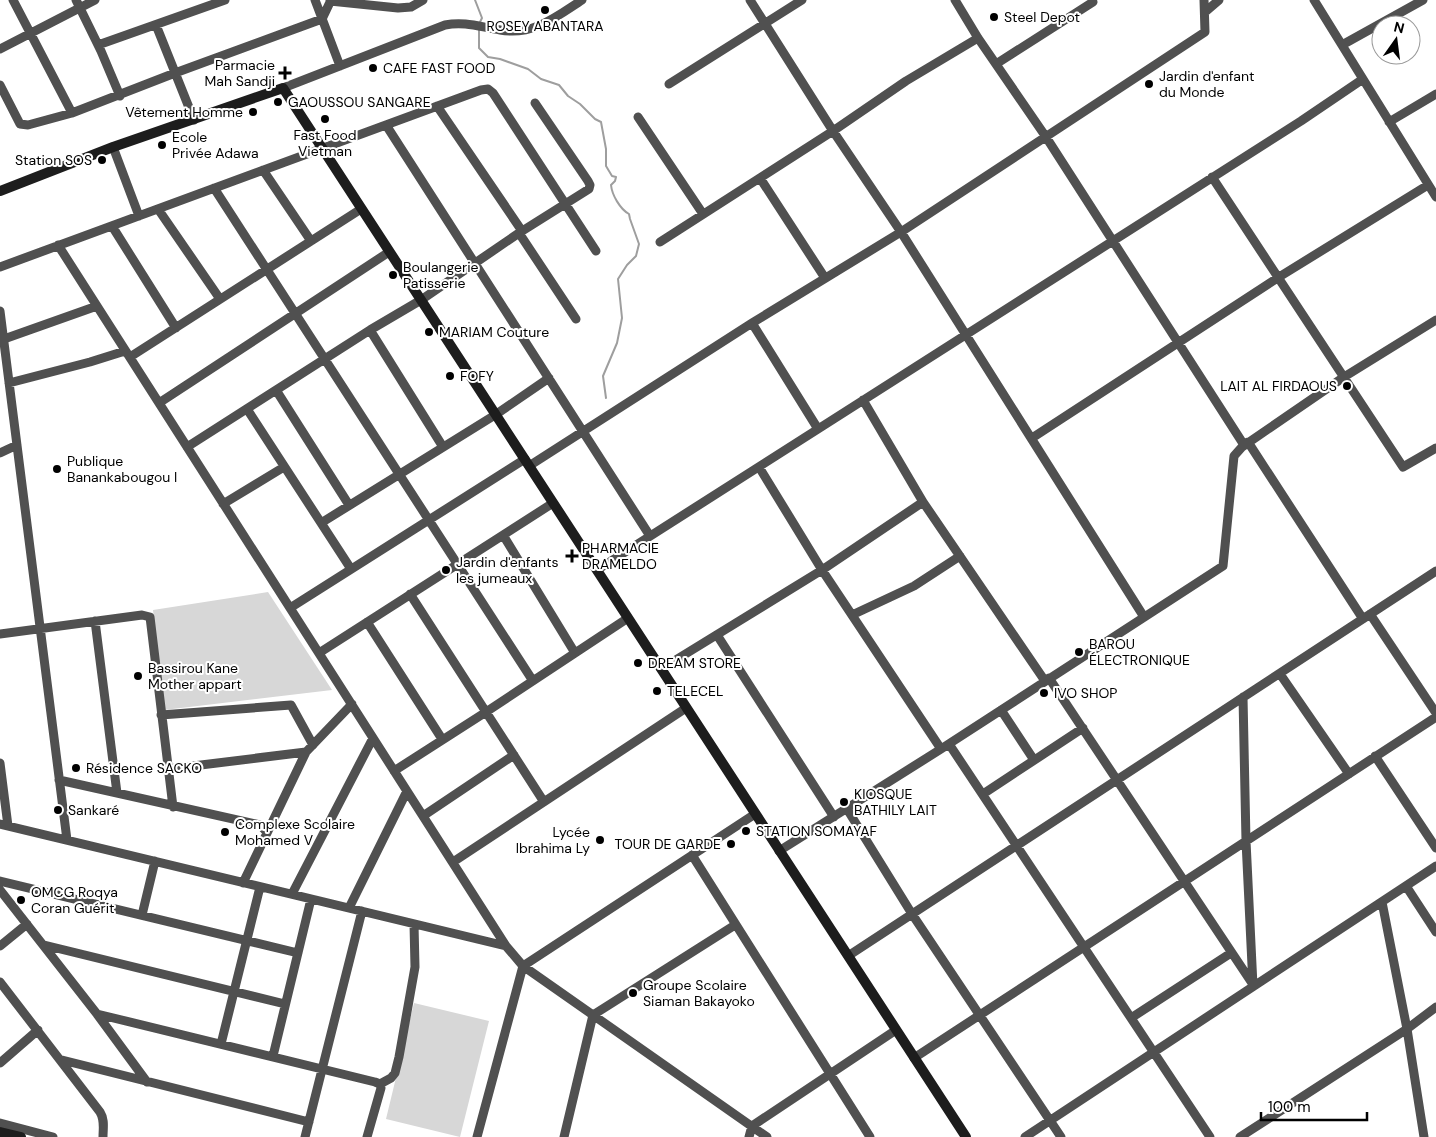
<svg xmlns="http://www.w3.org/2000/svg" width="1436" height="1137" viewBox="0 0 1436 1137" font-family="'DM Sans',sans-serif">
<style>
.green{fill:#d7d7d7}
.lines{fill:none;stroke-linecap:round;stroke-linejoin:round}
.stream{stroke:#9e9e9e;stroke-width:2}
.street{stroke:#505050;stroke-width:9}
.secondary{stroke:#1d1d1d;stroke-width:10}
.poi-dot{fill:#000;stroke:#fff;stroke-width:2}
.labels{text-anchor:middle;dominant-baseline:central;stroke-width:4;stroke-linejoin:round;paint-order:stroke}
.poi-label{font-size:14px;fill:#000;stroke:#fff;text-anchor:start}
</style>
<rect width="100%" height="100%" fill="#fff"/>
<path class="green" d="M 268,592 L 332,690 L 164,710 L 153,610 Z
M 414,1003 L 489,1021 L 460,1137 L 386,1119 Z"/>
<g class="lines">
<path class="stream" d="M 475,0 L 482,18 L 479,24
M 479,28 L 479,48 L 488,57 L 500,59 L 528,69 L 541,79 L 559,85 L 568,96 L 580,104 L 595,119 L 601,122 L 606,149 L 606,166 L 612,176 L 616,177 L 615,181 L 611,185 C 612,195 620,209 629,214 L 630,219 L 639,244 L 636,256 L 627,265 L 618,279 L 622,318 L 617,343 L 603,376 L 606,398"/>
<path class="street" d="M 13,0 L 72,113
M 76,0 L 101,51 L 120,96
M 315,0 L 340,66
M 750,0 L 833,131 L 901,232 L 1144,617
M 955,0 L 978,38 L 1046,137 L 1244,445
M 1314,0 L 1436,197
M 330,1 L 398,8 L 411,7 L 423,0
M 1205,12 L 1219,0
M 156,25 L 194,120
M 98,45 L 225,0
M 1342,45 L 1423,0
M 0,49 L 95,0
M 996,64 L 1093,2
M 669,84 L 802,0
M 0,85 L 20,124 L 28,125 L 72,113 L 175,73 L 322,19 L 331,0
M 283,88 L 445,25 C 465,21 480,27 500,30 C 533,36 556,17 582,0
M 437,106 L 522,231
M 638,117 L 703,214
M 1389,122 L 1436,94
M 386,125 L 650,536
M 113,147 L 139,216
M 263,170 L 311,241
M 1212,177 L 1403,467 L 1436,448
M 760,178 L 825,278
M 214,188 L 533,681
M 158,209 L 220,299
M 112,226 L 176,328
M 519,233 L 576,319
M 660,242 L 833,131 L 906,81 L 978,38
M 58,245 L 506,946 L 523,966 L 767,1137
M 0,267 L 481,90 L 488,89 L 493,93 L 596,251
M 0,311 L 67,840
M 752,323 L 818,429
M 370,330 L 443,447
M 4,339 L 97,306
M 130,357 L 361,209
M 9,383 L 90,362 L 125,351
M 276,390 L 349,505
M 863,400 L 923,502 L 1045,681
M 159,403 L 389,252
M 247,409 L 351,569
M 1032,438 L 1279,277 L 1428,185
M 1248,442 L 1363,619
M 187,447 L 370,330 L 421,300 L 519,233 L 589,189 L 590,185 L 588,181 L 535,103
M 0,453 L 17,445
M 529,466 L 752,323 L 901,232 L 1205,32 L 1204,0
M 759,467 L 822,570 L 941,749
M 223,504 L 284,467
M 321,523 L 495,415 L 549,378
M 503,535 L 575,653
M 597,570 L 1301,121 L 1363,79
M 410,594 L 544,802
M 290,608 L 525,459
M 1370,614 L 1436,713
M 852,615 L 914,586 L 960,556
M 95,621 L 117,793
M 367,622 L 442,739
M 0,634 L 142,615 L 150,617 L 173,807
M 717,635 L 834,817
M 319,653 L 553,503
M 661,669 L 822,570 L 923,502
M 1280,674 L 1349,774
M 1049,678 L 1254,986
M 1243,697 L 1246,841 L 1253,986
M 1001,710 L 1034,760
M 161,715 L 291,705 L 313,745
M 949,744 L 1210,1137
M 1375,756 L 1436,848
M 0,763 L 8,826
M 168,769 L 306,752
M 394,771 L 486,712 L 628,618
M 59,780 L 260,825 L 267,832
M 983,794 L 1083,728
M 847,809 L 912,914 L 1061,1137
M 423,816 L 514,755
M 0,824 L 506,946
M 779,851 L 941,749 L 1223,566 L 1234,456 L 1242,447 L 1344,377 L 1436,320
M 692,855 L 870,1137
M 453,862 L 686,708
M 0,881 L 298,953
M 243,883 L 306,752 L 352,704
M 1406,886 L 1436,932
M 0,890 L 97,1014 L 147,1082
M 292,894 L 373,738
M 1382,902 L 1407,1029 L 1424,1137
M 349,908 L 407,791
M 142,915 L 155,861
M 44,945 L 285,1004
M 0,946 L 27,924
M 848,956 L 1436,571
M 0,982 L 100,1112 C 105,1120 103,1128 103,1137
M 97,1014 L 375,1082 L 380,1084 L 381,1088 L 367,1137
M 1131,1018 L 1231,953
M 221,1044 L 260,887
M 273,1056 L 311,899
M 914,1058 L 1436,717
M 62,1060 L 309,1122
M 0,1063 L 38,1030
M 380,1084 L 391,1078 L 395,1073 L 399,1057 L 415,967 L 414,924
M 0,1123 L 53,1137
M 305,1137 L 362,911
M 477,1137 L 523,966 L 755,814
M 564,1137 L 593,1015 L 735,925
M 749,1137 L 752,1126 L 896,1030
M 1025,1137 L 1436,866
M 1240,1137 L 1407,1029 L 1436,1007"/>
<path class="secondary" d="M 0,191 L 113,147 L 283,88 L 966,1137
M 0,1132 L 21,1137"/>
</g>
<g class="poi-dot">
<circle cx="545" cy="10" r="5"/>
<circle cx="994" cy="17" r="5"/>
<circle cx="373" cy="68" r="5"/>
<path d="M282.5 65.5h5v5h5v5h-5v5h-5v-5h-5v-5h5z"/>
<circle cx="1149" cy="84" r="5"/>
<circle cx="278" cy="102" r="5"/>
<circle cx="253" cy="112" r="5"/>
<circle cx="325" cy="119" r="5"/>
<circle cx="162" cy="145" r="5"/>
<circle cx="102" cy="160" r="5"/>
<circle cx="393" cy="275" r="5"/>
<circle cx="429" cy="332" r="5"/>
<circle cx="450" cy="376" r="5"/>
<circle cx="1347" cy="386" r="5"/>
<circle cx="57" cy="469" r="5"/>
<path d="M569.5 548.5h5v5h5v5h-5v5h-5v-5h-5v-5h5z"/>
<circle cx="446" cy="570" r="5"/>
<circle cx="1079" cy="652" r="5"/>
<circle cx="638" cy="663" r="5"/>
<circle cx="138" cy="676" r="5"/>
<circle cx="657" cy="691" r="5"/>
<circle cx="1044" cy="693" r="5"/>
<circle cx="76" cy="768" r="5"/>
<circle cx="844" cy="802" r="5"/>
<circle cx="58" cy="810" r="5"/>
<circle cx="746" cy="831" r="5"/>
<circle cx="225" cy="832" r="5"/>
<circle cx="600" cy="840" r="5"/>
<circle cx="731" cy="844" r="5"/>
<circle cx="21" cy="900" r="5"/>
<circle cx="633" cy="993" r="5"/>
</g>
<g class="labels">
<g class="poi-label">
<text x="1004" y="17">Steel Depot</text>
<text x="545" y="26" text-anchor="middle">ROSEY ABANTARA</text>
<text x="275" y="65" text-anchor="end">Parmacie<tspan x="275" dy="16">Mah Sandji</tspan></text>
<text x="383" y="68">CAFE FAST FOOD</text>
<text x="1159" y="76">Jardin d'enfant<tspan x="1159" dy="16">du Monde</tspan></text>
<text x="288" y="102">GAOUSSOU SANGARE</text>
<text x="243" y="112" text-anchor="end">Vêtement Homme</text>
<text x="325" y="135" text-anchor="middle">Fast Food<tspan x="325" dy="16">Vietman</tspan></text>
<text x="172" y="137">Ecole<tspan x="172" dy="16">Privée Adawa</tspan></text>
<text x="92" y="160" text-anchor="end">Station SOS</text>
<text x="403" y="267">Boulangerie<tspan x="403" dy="16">Patisserie</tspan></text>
<text x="439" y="332">MARIAM Couture</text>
<text x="460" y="376">FOFY</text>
<text x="1337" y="386" text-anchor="end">LAIT AL FIRDAOUS</text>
<text x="67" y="461">Publique<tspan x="67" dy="16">Banankabougou I</tspan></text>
<text x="582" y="548">PHARMACIE<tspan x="582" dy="16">DRAMELDO</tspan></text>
<text x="456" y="562">Jardin d'enfants<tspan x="456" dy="16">les jumeaux</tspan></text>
<text x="1089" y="644">BAROU<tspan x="1089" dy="16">ÉLECTRONIQUE</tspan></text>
<text x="648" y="663">DREAM STORE</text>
<text x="148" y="668">Bassirou Kane<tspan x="148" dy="16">Mother appart</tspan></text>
<text x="667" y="691">TELECEL</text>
<text x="1054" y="693">IVO SHOP</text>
<text x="86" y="768">Résidence SACKO</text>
<text x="854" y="794">KIOSQUE<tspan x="854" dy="16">BATHILY LAIT</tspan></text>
<text x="68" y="810">Sankaré</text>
<text x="235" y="824">Complexe Scolaire<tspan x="235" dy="16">Mohamed V</tspan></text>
<text x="756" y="831">STATION SOMAYAF</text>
<text x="590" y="832" text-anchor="end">Lycée<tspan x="590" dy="16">Ibrahima Ly</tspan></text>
<text x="721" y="844" text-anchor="end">TOUR DE GARDE</text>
<text x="31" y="892">OMCG Roqya<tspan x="31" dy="16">Coran Guérit</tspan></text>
<text x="643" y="985">Groupe Scolaire<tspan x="643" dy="16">Siaman Bakayoko</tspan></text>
</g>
</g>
<g transform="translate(1396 40) rotate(14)"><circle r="24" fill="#ffffff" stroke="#999999"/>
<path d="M0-4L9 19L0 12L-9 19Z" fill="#000000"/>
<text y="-8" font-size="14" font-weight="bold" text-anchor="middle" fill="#000000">N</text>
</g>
<path d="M1261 1112v8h106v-8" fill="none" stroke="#000000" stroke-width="2.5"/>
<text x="1268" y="1112" font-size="15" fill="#000000" stroke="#ffffff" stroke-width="4" paint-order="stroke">100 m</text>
</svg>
